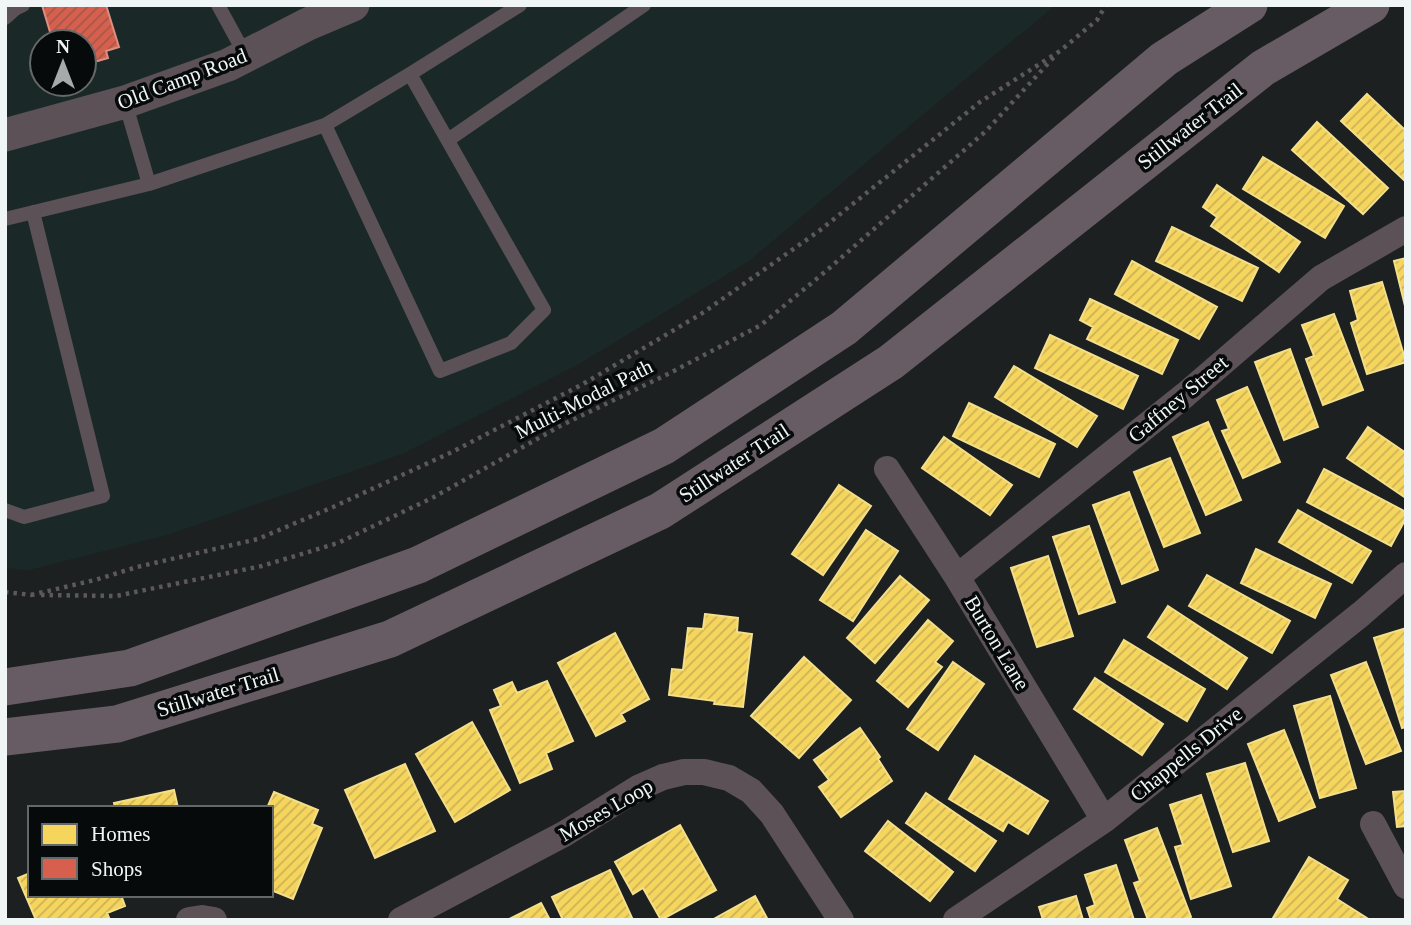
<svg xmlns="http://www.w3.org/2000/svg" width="1411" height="925" viewBox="0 0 1411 925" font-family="'Times New Roman',serif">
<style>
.built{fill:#1a2928;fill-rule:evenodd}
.homes{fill:url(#homes-hatch);stroke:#f4df8a;stroke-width:2}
.shops{fill:url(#shops-hatch);stroke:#de8d7f;stroke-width:2}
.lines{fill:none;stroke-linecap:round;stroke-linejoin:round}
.path{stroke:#5d585c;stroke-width:4.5;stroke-dasharray:3.5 5;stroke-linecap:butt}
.service{stroke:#5b5157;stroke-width:14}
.minor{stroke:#5b5157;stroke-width:26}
.tertiary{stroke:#5b5157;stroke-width:33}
.secondary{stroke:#685c64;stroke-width:37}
.labels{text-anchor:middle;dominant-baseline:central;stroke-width:7;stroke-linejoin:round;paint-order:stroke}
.street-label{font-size:21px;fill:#f0f5f5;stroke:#070a0a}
</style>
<defs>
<pattern id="homes-hatch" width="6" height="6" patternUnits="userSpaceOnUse" patternTransform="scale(1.75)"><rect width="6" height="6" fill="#f6d55c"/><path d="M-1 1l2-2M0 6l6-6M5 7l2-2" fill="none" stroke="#cab258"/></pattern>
<pattern id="shops-hatch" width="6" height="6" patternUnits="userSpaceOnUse" patternTransform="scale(1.75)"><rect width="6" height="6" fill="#d6604d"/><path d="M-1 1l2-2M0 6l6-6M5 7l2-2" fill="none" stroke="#a4584c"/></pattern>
</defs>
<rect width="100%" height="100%" fill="#1c2020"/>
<path class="built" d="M 5,5 L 1056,5 L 963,81 L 749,261 L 579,364 L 402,454 L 167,535 L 29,570 L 5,568 ZM 42,42 L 84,42 L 84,84 L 42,84 Z"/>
<path class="homes" d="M 1367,94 L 1406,131 L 1406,182 L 1341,121 Z
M 1317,122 L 1388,188 L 1363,214 L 1292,150 Z
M 1263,157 L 1344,206 L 1325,238 L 1243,189 Z
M 1217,185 L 1300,242 L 1279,272 L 1211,226 L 1217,217 L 1203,207 Z
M 1172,227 L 1258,268 L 1242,301 L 1156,261 Z
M 1406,258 L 1406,310 L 1394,261 Z
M 1132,261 L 1217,307 L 1199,339 L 1115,294 Z
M 1382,282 L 1406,362 L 1367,374 L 1351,323 L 1358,320 L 1350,291 Z
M 1090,299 L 1178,340 L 1162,374 L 1087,339 L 1093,327 L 1080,320 Z
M 1334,314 L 1363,390 L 1323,405 L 1306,359 L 1314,356 L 1302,325 Z
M 1050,335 L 1138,376 L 1123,409 L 1035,368 Z
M 1290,349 L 1318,427 L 1284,440 L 1255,362 Z
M 1014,366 L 1097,416 L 1077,447 L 995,397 Z
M 1247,387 L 1280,462 L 1243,478 L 1222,431 L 1229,429 L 1217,400 Z
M 969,403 L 1055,444 L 1039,477 L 953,436 Z
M 1208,422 L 1241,500 L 1206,515 L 1173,437 Z
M 1368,427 L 1406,453 L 1406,498 L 1347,458 Z
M 944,437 L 1012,485 L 990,515 L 922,468 Z
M 1170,458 L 1200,533 L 1164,547 L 1134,472 Z
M 1324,469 L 1406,512 L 1406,518 L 1391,546 L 1307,502 Z
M 839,485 L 871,506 L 823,575 L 792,554 Z
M 1129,492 L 1158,570 L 1122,584 L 1093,505 Z
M 1298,510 L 1371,551 L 1352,583 L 1279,542 Z
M 1089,526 L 1115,602 L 1079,614 L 1053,537 Z
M 866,530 L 898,551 L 853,621 L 820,600 Z
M 1256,549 L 1331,584 L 1315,618 L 1241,583 Z
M 1048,556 L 1073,636 L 1037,647 L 1011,568 Z
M 1207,575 L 1290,621 L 1272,653 L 1189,606 Z
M 900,576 L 929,600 L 875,663 L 847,638 Z
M 1168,606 L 1247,658 L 1227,689 L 1148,637 Z
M 705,614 L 738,618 L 737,632 L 752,634 L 743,707 L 714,704 L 715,701 L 669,695 L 672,669 L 683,670 L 688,628 L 703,629 Z
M 928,620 L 953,641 L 935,662 L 942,667 L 908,707 L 877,681 Z
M 1406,628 L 1406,727 L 1402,728 L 1374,638 Z
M 615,633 L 649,699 L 621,714 L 625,721 L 596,736 L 558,663 Z
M 1124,640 L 1205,689 L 1187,721 L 1105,672 Z
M 804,657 L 851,700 L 799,758 L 751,716 Z
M 953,662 L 984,684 L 938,750 L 907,729 Z
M 1366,662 L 1401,751 L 1366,764 L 1331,675 Z
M 1095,678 L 1163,724 L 1142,755 L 1074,709 Z
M 547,681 L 573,741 L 546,753 L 552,769 L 520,783 L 490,710 L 501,706 L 494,690 L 512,682 L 517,693 Z
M 1330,696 L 1356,788 L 1320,798 L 1294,706 Z
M 472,722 L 510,790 L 455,822 L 416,754 Z
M 860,728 L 880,757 L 878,759 L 892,781 L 841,817 L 819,787 L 829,780 L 814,760 Z
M 1284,730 L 1315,807 L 1279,821 L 1248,744 Z
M 975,756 L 1048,801 L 1028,834 L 1008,822 L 1003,831 L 949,799 Z
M 1245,763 L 1269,841 L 1233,852 L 1207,774 Z
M 405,764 L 435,831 L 375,858 L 345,790 Z
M 174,790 L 178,808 L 115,808 L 114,803 Z
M 1406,791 L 1406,826 L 1397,827 L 1393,792 Z
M 274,792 L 318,810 L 312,824 L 322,828 L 293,899 L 271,890 L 271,808 L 267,808 Z
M 926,793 L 996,841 L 975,871 L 906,823 Z
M 1201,795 L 1231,886 L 1191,899 L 1175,847 L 1183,845 L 1170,805 Z
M 888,821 L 953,872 L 930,901 L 865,851 Z
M 680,825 L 716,890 L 661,920 L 643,888 L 633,894 L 615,862 Z
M 1157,828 L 1191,917 L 1182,920 L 1148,920 L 1134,883 L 1140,881 L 1125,840 Z
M 1309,857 L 1348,880 L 1337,899 L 1370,920 L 1276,920 L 1273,918 Z
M 1116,865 L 1134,920 L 1091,920 L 1087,908 L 1095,905 L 1085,875 Z
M 610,870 L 633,920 L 563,920 L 552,897 Z
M 30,873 L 30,895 L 121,895 L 125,906 L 107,913 L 110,920 L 36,920 L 18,878 Z
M 755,896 L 768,920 L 712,920 Z
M 1076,896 L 1083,920 L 1043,920 L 1039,907 Z
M 541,903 L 550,920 L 507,920 Z"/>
<path class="shops" d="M 42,5 L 106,5 L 119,47 L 106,51 L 108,58 L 84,65 L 84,42 L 53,42 Z"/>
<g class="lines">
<path class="path" d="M 5,592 L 32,595
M 31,595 L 95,580 L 137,567 L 258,539 L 333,507 L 452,452 L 583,384 L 701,314 L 819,231 L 980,102 L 1060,51 L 1097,20 L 1106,5
M 41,595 L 116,596 L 262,566 L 338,543 L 434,497 L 562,425 L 670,373 L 761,325 L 826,271 L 986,131 L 1054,57"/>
<path class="service" d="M 218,5 L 246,56
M 5,18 L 15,9 L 23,5
M 125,102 L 149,184
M 325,125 L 440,371 L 511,343 L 544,310 L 410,74
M 448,140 L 644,5
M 5,219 L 149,184 L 325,125 L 410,74 L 520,5
M 5,510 L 24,517 L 103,496 L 33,212"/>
<path class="minor" d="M 887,469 L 957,577 L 1104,820
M 957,577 L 1185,395 L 1321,278 L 1406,229
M 1373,824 L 1406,886
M 189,920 L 202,918 L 214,920
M 401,920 L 564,834 L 638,788 L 663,777 L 684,772 L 704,772 L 729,778 L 751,791 L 772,814 L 841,920
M 956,920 L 1104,820 L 1361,614 L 1406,575"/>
<path class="tertiary" d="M 5,135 L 125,102 L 228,65 L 308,24 L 353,5"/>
<path class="secondary" d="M 5,687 L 130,668 L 418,565 L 664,446 L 844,328 L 1164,59 L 1249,5
M 5,737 L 117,724 L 390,639 L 660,511 L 891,362 L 1263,68 L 1371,5"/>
</g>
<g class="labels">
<g class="street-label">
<text transform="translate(182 79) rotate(-21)">Old Camp Road</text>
<text transform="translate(1190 126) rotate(-38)">Stillwater Trail</text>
<text transform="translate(584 399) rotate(-27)">Multi-Modal Path</text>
<text transform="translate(1178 399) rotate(-40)">Gaffney Street</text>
<text transform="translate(734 463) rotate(-33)">Stillwater Trail</text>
<text transform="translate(997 643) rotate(59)">Burton Lane</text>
<text transform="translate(218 692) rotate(-17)">Stillwater Trail</text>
<text transform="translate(1186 754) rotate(-39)">Chappells Drive</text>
<text transform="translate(606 810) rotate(-30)">Moses Loop</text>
</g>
</g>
<rect width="1411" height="925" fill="none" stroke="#f0f5f5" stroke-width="14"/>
<rect x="28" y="806" width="245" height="91" fill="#070a0a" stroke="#646868" stroke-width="2"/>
<rect x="42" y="824" width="35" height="21" fill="#f6d55c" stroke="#646868" stroke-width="2"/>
<text x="91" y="841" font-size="21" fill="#f0f5f5">Homes</text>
<rect x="42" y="858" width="35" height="21" fill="#d6604d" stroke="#646868" stroke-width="2"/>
<text x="91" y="876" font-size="21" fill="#f0f5f5">Shops</text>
<g transform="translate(63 63)"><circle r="33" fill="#070a0a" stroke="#646868" stroke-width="2"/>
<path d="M0-5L12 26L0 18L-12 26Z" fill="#a6aaaa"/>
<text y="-10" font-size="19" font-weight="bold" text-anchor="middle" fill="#f0f5f5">N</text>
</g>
</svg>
